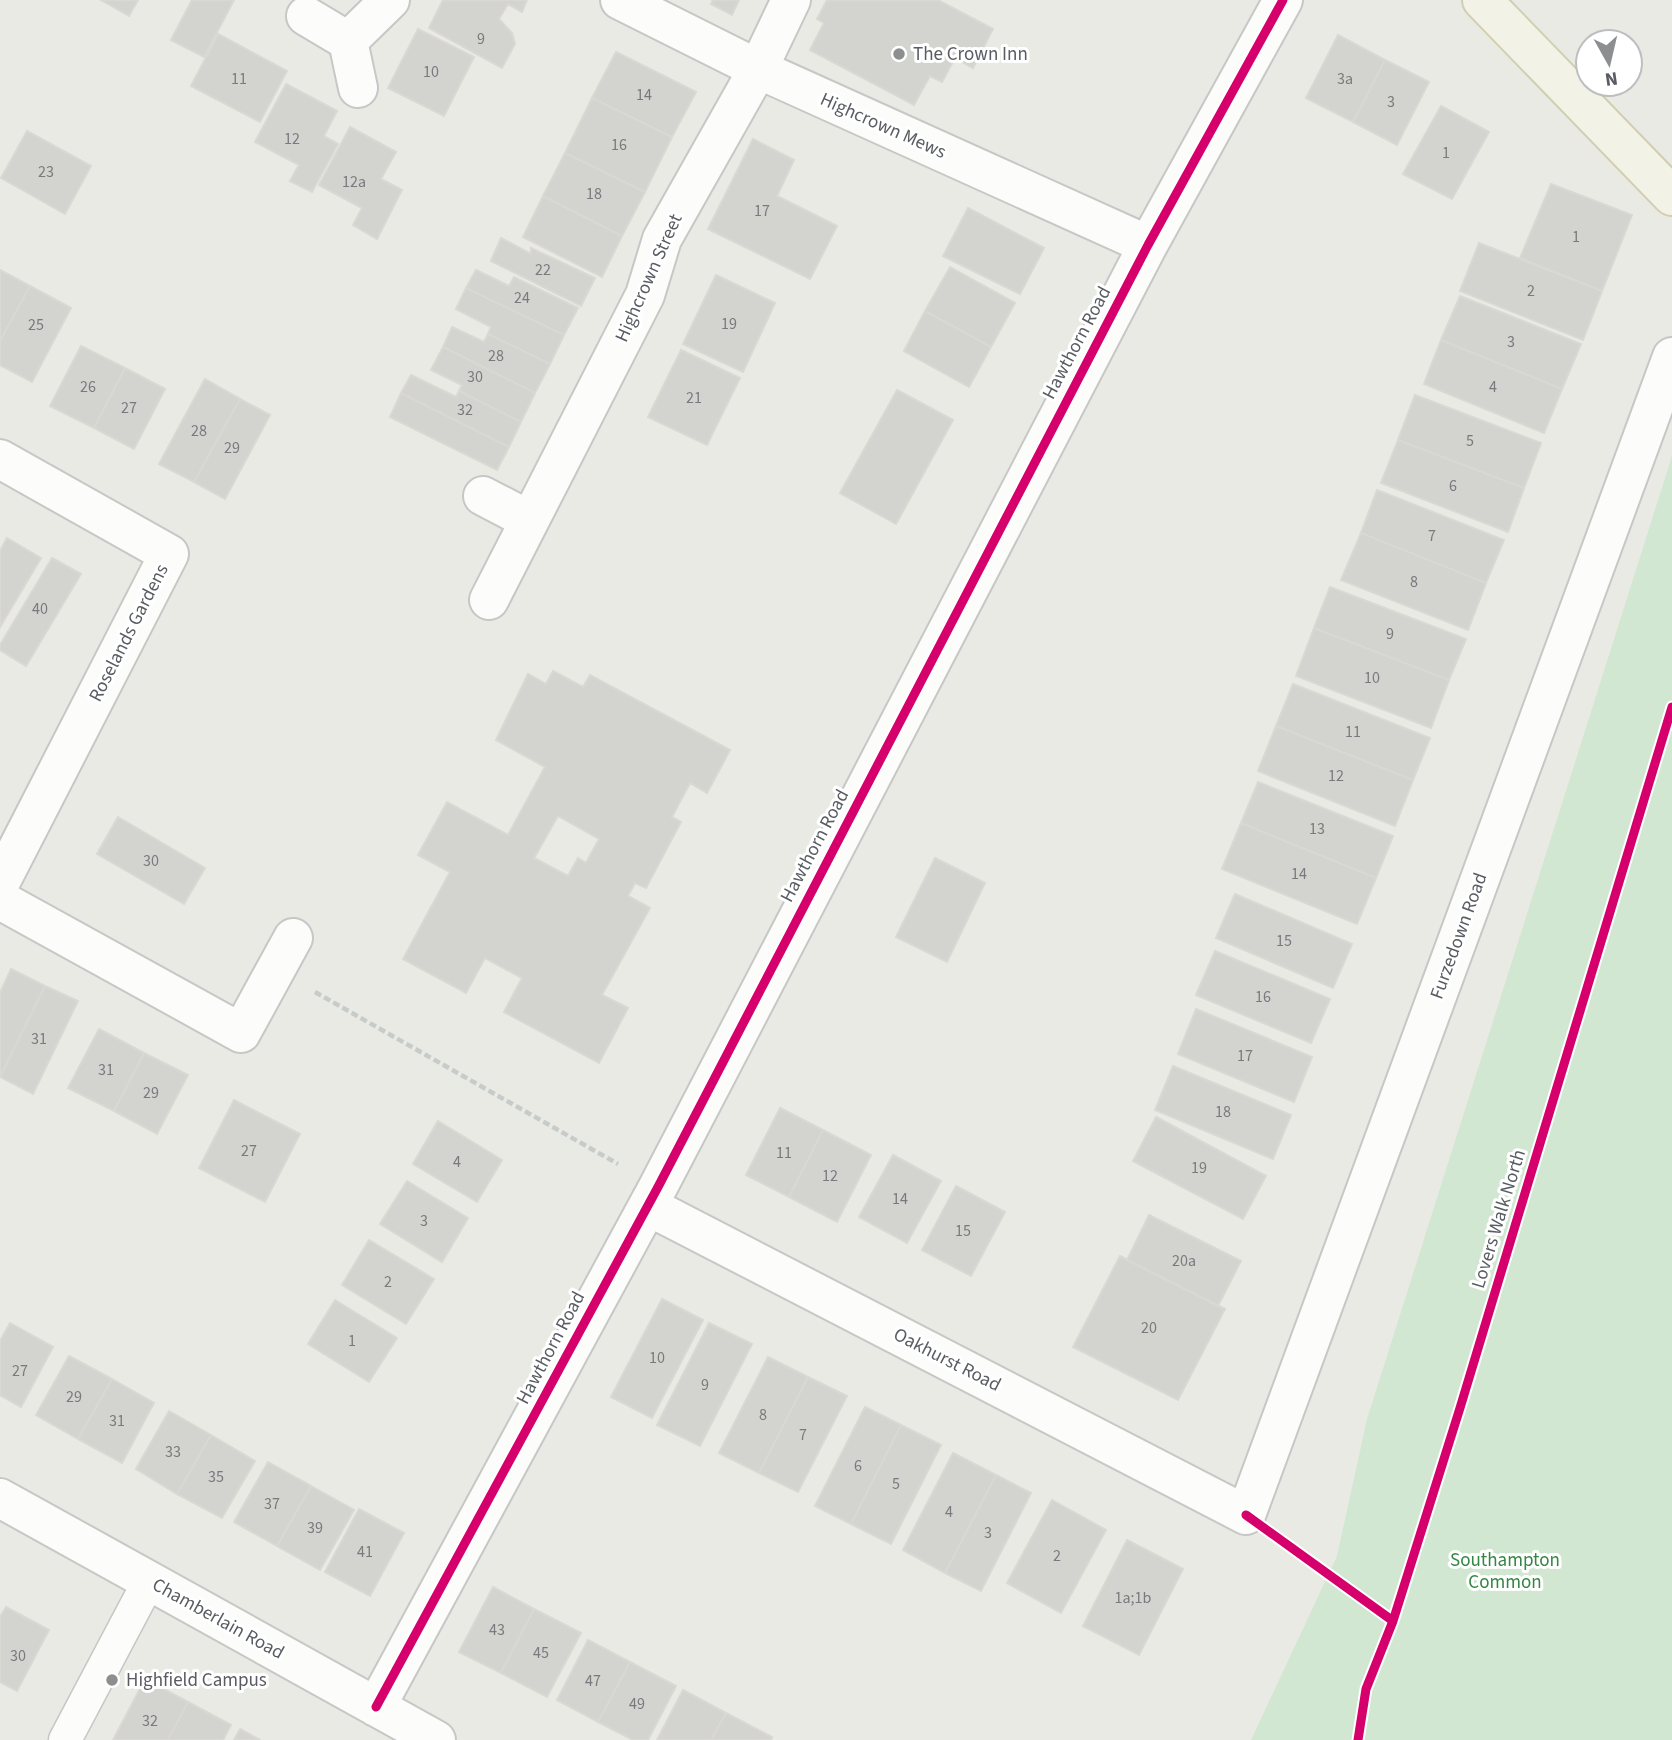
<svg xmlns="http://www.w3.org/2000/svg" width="1672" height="1740" viewBox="0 0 1672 1740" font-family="'Source Sans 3',sans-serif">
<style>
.green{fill:#d1e7d1}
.building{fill:#d3d3cf;stroke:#d9d8d3;stroke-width:2;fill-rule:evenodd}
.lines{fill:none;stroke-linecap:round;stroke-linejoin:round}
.service-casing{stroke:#c6c7c6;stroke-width:35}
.minor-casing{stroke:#c6c7c6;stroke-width:42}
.primary-casing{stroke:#d2ceb1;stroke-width:42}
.path{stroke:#c6ccca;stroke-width:4.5;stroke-dasharray:7 3.5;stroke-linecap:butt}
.service{stroke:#fcfcfb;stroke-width:32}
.minor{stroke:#fcfcfb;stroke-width:38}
.primary{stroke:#f2f2e6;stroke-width:38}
.cycleway-casing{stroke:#fff;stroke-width:13}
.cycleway{stroke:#d6006c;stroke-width:9}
.poi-dot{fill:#8c8e90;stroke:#fff;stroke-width:2.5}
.labels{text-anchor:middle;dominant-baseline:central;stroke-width:6;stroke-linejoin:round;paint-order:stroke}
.number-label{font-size:16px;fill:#787a7e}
.poi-label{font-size:19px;fill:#595c62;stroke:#fff;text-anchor:start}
.street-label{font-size:19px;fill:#595c62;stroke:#fff}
.park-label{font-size:19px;fill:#348644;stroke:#fff}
</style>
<rect width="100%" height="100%" fill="#eaeae4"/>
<path class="green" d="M 1672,456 L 1672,1740 L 1251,1740 L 1337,1556 L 1367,1419 Z"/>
<path class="building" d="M 101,0 L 138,0 L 129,16 Z
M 192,0 L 234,0 L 204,57 L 171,40 Z
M 443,0 L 527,0 L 522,12 L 508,4 L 499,19 L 512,33 L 515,44 L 502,68 L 429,28 Z
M 713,0 L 739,0 L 732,15 L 711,4 Z
M 827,0 L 938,0 L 993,29 L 973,68 L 955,58 L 942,82 L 930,76 L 914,105 L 810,50 L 824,23 L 817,19 Z
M 418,29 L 474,57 L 444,116 L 388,88 Z
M 218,34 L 287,71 L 260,122 L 191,86 Z
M 1338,35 L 1385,60 L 1353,122 L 1306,98 Z
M 616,52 L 696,92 L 672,137 L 592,98 Z
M 1385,60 L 1429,82 L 1397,145 L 1353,122 Z
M 286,84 L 337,111 L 324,136 L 338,144 L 312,192 L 290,181 L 299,165 L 255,142 Z
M 592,98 L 672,137 L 645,192 L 565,153 Z
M 1441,106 L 1489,132 L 1452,199 L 1403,174 Z
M 350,127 L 396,152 L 381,179 L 402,190 L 377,239 L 353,225 L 362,208 L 319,185 Z
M 27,131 L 91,166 L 65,214 L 1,178 Z
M 753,139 L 794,160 L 777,196 L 837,226 L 810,279 L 708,229 Z
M 565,153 L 645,192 L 622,236 L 543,196 Z
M 1551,184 L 1632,215 L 1602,291 L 1520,258 Z
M 543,196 L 622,236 L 602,277 L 523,237 Z
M 968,208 L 1044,248 L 1020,294 L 943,256 Z
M 501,238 L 531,254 L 531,248 L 595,278 L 581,306 L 491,261 Z
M 1479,243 L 1602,291 L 1583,340 L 1460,291 Z
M 950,267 L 1015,303 L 991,347 L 925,311 Z
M 0,270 L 30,286 L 0,341 Z
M 476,270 L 509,286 L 514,277 L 578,308 L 564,335 L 466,288 Z
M 716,275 L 775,303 L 743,372 L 683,344 Z
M 30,286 L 71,308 L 32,382 L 0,365 L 0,341 Z
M 466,288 L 564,335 L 550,364 L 488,334 L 491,327 L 456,309 Z
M 1460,296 L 1581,344 L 1562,389 L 1441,340 Z
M 925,311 L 991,347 L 969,387 L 904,351 Z
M 452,327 L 484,342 L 488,334 L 550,364 L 535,393 L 443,347 Z
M 1441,340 L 1562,389 L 1544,433 L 1424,384 Z
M 81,346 L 125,368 L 94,428 L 50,406 Z
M 443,347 L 535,393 L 521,422 L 459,391 L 462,385 L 431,370 Z
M 681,350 L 740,378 L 707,445 L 648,417 Z
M 125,368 L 165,389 L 134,449 L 94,428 Z
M 411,375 L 456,397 L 459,391 L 521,422 L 509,447 L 401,393 Z
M 205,379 L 240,399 L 194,482 L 159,464 Z
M 897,390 L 953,420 L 896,524 L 840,493 Z
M 401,393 L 509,447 L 497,470 L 390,417 Z
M 1415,395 L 1541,443 L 1524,488 L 1398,440 Z
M 240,399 L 270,415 L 225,499 L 194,482 Z
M 1398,440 L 1524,488 L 1508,532 L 1381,483 Z
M 1377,490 L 1504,540 L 1486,583 L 1361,533 Z
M 1361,533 L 1486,583 L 1468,630 L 1341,580 Z
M 7,538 L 41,558 L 0,627 L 0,551 Z
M 52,558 L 81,574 L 26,666 L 0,650 L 0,645 Z
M 1330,587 L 1466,639 L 1449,680 L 1314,628 Z
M 1314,628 L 1449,680 L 1431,728 L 1296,676 Z
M 553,671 L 583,687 L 590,675 L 730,750 L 707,793 L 690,783 L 672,817 L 681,822 L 646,888 L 635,883 L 628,896 L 650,908 L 602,995 L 628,1008 L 599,1063 L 504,1012 L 522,978 L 485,958 L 466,993 L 403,959 L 450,872 L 418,855 L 447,802 L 508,835 L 545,767 L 496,740 L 528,674 L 546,684 ZM 558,816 L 599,839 L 586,863 L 578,858 L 568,876 L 534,858 Z
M 1293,684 L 1430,738 L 1413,780 L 1276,726 Z
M 1276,726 L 1413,780 L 1395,826 L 1258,771 Z
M 1258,782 L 1393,836 L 1376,878 L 1241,823 Z
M 118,817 L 205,868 L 184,904 L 97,854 Z
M 1241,823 L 1376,878 L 1357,924 L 1222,869 Z
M 935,858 L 985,883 L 947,962 L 896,937 Z
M 1235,894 L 1352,944 L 1333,988 L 1216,938 Z
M 1215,951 L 1330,999 L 1311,1043 L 1196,995 Z
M 11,969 L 45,986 L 0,1077 L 0,993 Z
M 45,986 L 78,1001 L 33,1094 L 0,1077 Z
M 1196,1009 L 1312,1057 L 1294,1102 L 1178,1054 Z
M 99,1029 L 144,1053 L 114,1111 L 68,1088 Z
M 144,1053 L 188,1075 L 157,1134 L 114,1111 Z
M 1173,1066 L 1291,1115 L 1273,1159 L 1155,1110 Z
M 234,1100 L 300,1134 L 265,1202 L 199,1168 Z
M 780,1108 L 823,1130 L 789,1197 L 746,1175 Z
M 1156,1117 L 1266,1176 L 1243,1219 L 1133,1161 Z
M 438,1121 L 502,1160 L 477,1202 L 413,1164 Z
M 823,1130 L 871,1155 L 837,1222 L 789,1197 Z
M 893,1155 L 941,1181 L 907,1243 L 859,1217 Z
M 407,1181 L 468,1218 L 442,1262 L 380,1224 Z
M 956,1186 L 1005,1212 L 971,1276 L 922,1250 Z
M 1149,1215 L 1241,1261 L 1218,1306 L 1127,1260 Z
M 369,1240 L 434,1279 L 406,1324 L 342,1285 Z
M 1120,1256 L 1225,1309 L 1178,1400 L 1073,1347 Z
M 662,1299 L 703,1320 L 652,1418 L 611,1397 Z
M 335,1300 L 397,1338 L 369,1382 L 308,1344 Z
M 10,1323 L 53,1347 L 21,1407 L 0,1395 L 0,1341 Z
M 709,1323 L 752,1344 L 700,1446 L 657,1425 Z
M 69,1356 L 112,1379 L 78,1439 L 36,1415 Z
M 768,1357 L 808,1377 L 759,1473 L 719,1453 Z
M 808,1377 L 847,1396 L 798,1492 L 759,1473 Z
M 112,1379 L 154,1403 L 122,1463 L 78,1439 Z
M 865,1407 L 901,1425 L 851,1524 L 815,1506 Z
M 169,1411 L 211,1435 L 177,1494 L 136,1469 Z
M 901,1425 L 941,1445 L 891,1544 L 851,1524 Z
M 211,1435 L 255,1461 L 222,1518 L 177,1494 Z
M 953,1453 L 996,1475 L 945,1573 L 903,1550 Z
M 268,1462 L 311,1486 L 277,1546 L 234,1522 Z
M 996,1475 L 1031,1493 L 981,1591 L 945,1573 Z
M 311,1486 L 354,1510 L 320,1570 L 277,1546 Z
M 1052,1500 L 1106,1530 L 1061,1613 L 1007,1583 Z
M 359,1509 L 404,1533 L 370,1596 L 325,1572 Z
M 1127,1540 L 1183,1569 L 1139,1655 L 1083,1626 Z
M 493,1587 L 534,1609 L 501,1673 L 459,1652 Z
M 6,1607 L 49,1630 L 17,1691 L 0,1682 L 0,1617 Z
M 534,1609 L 581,1633 L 547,1697 L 501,1673 Z
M 588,1640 L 630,1662 L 598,1722 L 557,1700 Z
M 630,1662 L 676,1686 L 648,1740 L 633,1740 L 598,1722 Z
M 145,1679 L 188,1702 L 168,1740 L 113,1740 Z
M 683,1690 L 726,1713 L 711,1740 L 657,1740 Z
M 188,1702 L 231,1725 L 223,1740 L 168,1740 Z
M 726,1713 L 772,1737 L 771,1740 L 711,1740 Z
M 240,1729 L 260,1740 L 234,1740 Z"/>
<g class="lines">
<g class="service-casing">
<path id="service" d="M 65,1740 L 149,1581"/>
</g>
<g class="minor-casing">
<path id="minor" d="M 620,0 L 758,69 L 1148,245
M 306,16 L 348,41
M 358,88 L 348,41 L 390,0
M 0,459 L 169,554 L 0,883
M 483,496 L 529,520
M 489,600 L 645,295 L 662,239 L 758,69 L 791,0
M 0,900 L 241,1033 L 293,938
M 648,1206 L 1246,1515 L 1672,357
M 0,1498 L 436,1740
M 376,1707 L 658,1187 L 1148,245 L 1283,0"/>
</g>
<g class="primary-casing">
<path id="primary" d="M 1482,0 L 1672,196"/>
</g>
<path class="path" d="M 315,992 L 618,1164"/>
<use href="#service" class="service"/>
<use href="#minor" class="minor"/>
<use href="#primary" class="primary"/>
<g class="cycleway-casing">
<path id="cycleway" d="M 1246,1515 L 1393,1621
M 376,1707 L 658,1187 L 1148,245 L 1283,0
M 1358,1740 L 1366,1689 L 1393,1621 L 1460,1408 L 1672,707"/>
</g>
<use href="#cycleway" class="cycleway"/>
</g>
<g class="poi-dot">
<circle cx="899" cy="54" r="7"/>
<circle cx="112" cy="1680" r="7"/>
</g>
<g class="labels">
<g class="number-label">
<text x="481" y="39">9</text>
<text x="431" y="72">10</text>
<text x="239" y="79">11</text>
<text x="1345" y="79">3a</text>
<text x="644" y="95">14</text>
<text x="1391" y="102">3</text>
<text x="292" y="139">12</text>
<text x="619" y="145">16</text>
<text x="1446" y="153">1</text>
<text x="46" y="172">23</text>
<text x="354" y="182">12a</text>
<text x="594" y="194">18</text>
<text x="762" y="211">17</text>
<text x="1576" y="237">1</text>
<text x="543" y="270">22</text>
<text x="1531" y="291">2</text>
<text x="522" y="298">24</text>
<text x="729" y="324">19</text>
<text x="36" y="325">25</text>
<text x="1511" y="342">3</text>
<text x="496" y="356">28</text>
<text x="475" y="377">30</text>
<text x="88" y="387">26</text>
<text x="1493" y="387">4</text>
<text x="694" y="398">21</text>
<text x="129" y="408">27</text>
<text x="465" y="410">32</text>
<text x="199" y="431">28</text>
<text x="1470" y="441">5</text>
<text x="232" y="448">29</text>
<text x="1453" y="486">6</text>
<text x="1432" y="536">7</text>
<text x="1414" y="582">8</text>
<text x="40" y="609">40</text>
<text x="1390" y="634">9</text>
<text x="1372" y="678">10</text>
<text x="1353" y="732">11</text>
<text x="1336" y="776">12</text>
<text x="1317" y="829">13</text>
<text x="151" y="861">30</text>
<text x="1299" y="874">14</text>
<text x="1284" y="941">15</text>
<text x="1263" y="997">16</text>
<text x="39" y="1039">31</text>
<text x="1245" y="1056">17</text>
<text x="106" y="1070">31</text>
<text x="151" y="1093">29</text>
<text x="1223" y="1112">18</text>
<text x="249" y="1151">27</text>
<text x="784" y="1153">11</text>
<text x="457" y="1162">4</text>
<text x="1199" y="1168">19</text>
<text x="830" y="1176">12</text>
<text x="900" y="1199">14</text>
<text x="424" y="1221">3</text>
<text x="963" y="1231">15</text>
<text x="1184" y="1261">20a</text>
<text x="388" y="1282">2</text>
<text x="1149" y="1328">20</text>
<text x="352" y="1341">1</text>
<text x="657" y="1358">10</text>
<text x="20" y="1371">27</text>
<text x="705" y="1385">9</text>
<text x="74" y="1397">29</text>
<text x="763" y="1415">8</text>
<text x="117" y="1421">31</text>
<text x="803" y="1435">7</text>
<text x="173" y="1452">33</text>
<text x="858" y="1466">6</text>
<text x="216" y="1477">35</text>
<text x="896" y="1484">5</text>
<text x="272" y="1504">37</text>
<text x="949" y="1512">4</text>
<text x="315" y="1528">39</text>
<text x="988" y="1533">3</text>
<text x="365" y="1552">41</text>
<text x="1057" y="1556">2</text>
<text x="1133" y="1598">1a;1b</text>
<text x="497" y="1630">43</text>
<text x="541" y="1653">45</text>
<text x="18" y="1656">30</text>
<text x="593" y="1681">47</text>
<text x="637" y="1704">49</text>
<text x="150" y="1721">32</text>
</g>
<g class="poi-label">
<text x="913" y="54">The Crown Inn</text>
<text x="126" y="1680">Highfield Campus</text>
</g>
<g class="street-label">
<text transform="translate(883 126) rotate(24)">Highcrown Mews</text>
<text transform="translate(649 278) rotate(-66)">Highcrown Street</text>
<text transform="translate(1077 343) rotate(-62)">Hawthorn Road</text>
<text transform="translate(129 633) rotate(-63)">Roselands Gardens</text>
<text transform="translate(815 846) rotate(-62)">Hawthorn Road</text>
<text transform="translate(1459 936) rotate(-70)">Furzedown Road</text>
<text transform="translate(1499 1219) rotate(-73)">Lovers Walk North</text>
<text transform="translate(551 1348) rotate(-62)">Hawthorn Road</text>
<text transform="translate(947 1360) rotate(27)">Oakhurst Road</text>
<text transform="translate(218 1619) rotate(29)">Chamberlain Road</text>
</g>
<g class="park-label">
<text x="1505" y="1560">Southampton<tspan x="1505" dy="22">Common</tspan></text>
</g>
</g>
<g transform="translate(1609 63) rotate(172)"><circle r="33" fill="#ffffff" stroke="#bdbec0" stroke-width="2"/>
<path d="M0-5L12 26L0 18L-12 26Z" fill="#8c8e90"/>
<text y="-10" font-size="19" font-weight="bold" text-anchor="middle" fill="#595c62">N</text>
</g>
</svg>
